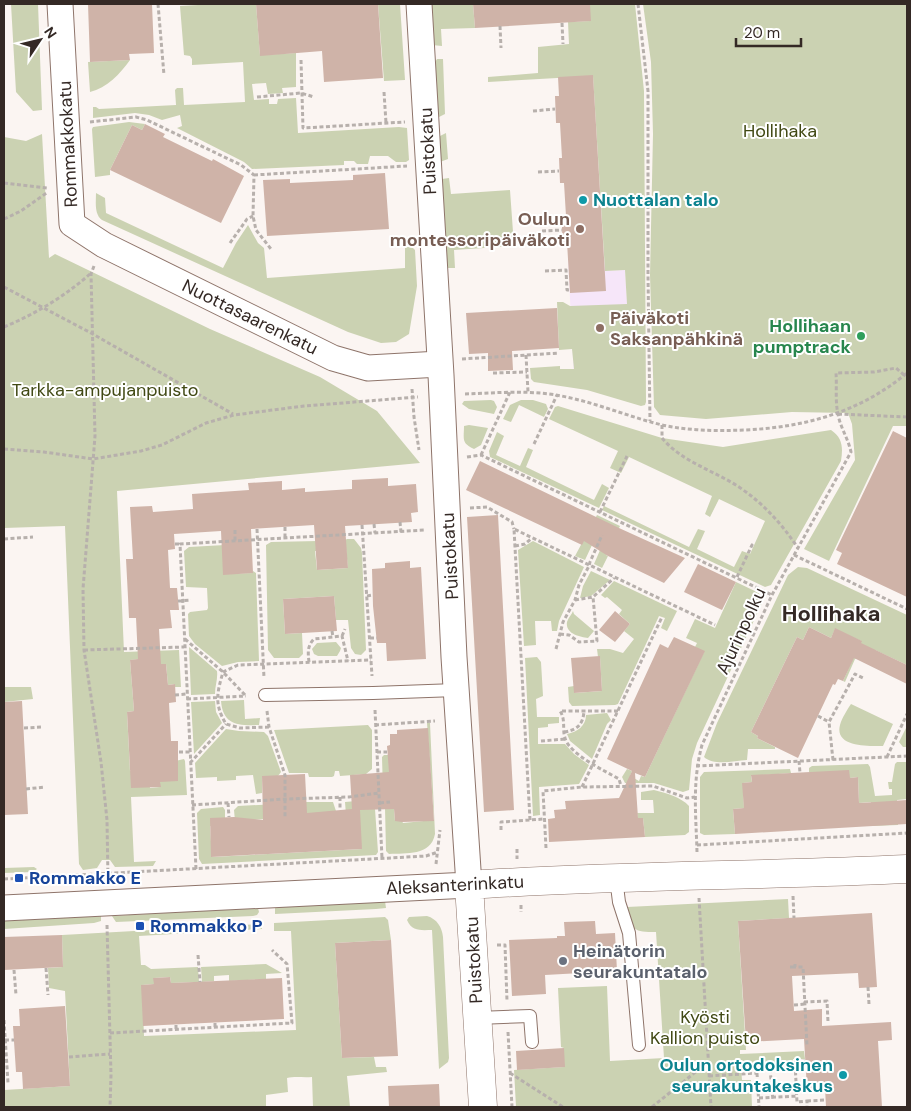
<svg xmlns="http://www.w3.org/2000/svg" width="911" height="1111" viewBox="0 0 911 1111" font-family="'DM Sans',sans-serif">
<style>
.education{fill:#f6e6f9}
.green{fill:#cbd2b2}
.building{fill:#cfb3a8}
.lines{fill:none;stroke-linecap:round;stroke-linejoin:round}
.service-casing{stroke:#8e746a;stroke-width:14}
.minor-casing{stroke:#8e746a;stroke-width:27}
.secondary-casing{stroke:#8e746a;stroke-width:29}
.path{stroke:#b7b0ac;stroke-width:3;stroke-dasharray:4 2.5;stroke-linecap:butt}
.service{stroke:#fff;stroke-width:12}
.minor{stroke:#fff;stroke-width:25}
.secondary{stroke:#fff;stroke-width:28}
.culture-dot{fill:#0f9aa8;stroke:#fff;stroke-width:2}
.education-dot{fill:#8d6e63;stroke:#fff;stroke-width:2}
.leisure-dot{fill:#2e9e5b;stroke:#fff;stroke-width:2}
.transit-dot{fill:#1a4fb4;stroke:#fff;stroke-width:2}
.worship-dot{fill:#6b7280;stroke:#fff;stroke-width:2}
.labels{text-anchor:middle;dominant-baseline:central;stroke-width:4;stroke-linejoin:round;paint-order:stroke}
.park-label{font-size:18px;fill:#414914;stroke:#fff}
.street-label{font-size:18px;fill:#342925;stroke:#fff}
.culture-label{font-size:18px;font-weight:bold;fill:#0d838f;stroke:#fff;text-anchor:start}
.education-label{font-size:18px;font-weight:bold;fill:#785e54;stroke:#fff;text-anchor:end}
.leisure-label{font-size:18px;font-weight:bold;fill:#27864d;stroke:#fff;text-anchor:end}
.transit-label{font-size:18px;font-weight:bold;fill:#164399;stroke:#fff;text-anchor:start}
.worship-label{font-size:18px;font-weight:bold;fill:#5b616d;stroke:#fff;text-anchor:start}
.district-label{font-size:22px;font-weight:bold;fill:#342925;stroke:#fff}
</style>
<rect width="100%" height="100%" fill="#fbf5f2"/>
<path class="education" d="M 604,257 L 605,271 L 625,270 L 632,380 L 574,378 L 568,259 Z"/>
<path class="green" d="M 11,4 L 38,4 L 42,110 L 33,111 L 16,92 Z
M 198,4 L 256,4 L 260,55 L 296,53 L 296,87 L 282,88 L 283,93 L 268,94 L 266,83 L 252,84 L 254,100 L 269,99 L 269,104 L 277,104 L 278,99 L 296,98 L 298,133 L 399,127 L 407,128 L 409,160 L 406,162 L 396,162 L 388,156 L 370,156 L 368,164 L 357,164 L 354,161 L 344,161 L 344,165 L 252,169 L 244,162 L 177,128 L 182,126 L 180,115 L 162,120 L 149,115 L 135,113 L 93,118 L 93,107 L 96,107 L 99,109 L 176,105 L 175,90 L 177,88 L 183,88 L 184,105 L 245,102 L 243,62 L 192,65 L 192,59 L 190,56 L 184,55 L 180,6 L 198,5 Z
M 378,4 L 400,4 L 405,80 L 384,81 Z
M 431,4 L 473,4 L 475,28 L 441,29 L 442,46 L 432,45 Z
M 590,4 L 635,4 L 644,91 L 646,402 L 645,405 L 641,406 L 587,390 L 534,382 L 531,379 L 530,368 L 560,366 L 560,369 L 574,369 L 572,349 L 559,350 L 557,302 L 563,302 L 570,306 L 627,304 L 625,270 L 605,271 L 593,76 L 488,82 L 488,77 L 538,73 L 538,47 L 569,44 L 568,22 L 590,21 Z
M 643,4 L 907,4 L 907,426 L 893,426 L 829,561 L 804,549 L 855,460 L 852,424 L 848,413 L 792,412 L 706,419 L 660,415 L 654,407 L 650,275 L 653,134 L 651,62 Z
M 437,59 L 443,59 L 445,114 L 437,118 L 434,64 Z
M 130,60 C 120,74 107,88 90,92 L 88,62 Z
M 129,122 L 145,124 L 142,130 L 132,125 L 110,170 L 110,175 L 95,177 L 92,129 L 93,127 Z
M 446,133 L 448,159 L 440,162 L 438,137 Z
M 42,134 L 49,258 L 55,254 L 210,329 L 320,377 L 377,411 L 420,463 L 117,491 L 124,652 L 179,650 L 181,687 L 175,687 L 175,684 L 168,685 L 166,664 L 154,664 L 153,658 L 130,660 L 134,711 L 127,712 L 130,771 L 137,771 L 149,781 L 150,788 L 160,787 L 160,782 L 171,762 L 184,759 L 185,761 L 187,795 L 131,797 L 134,862 L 156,861 L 153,866 L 115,867 L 110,860 L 102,860 L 97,868 L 83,870 L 79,864 L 65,526 L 4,528 L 4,137 L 26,141 Z
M 449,178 L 451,194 L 510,190 L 514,246 L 454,250 L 455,268 L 445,268 L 442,179 Z
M 96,193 L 105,198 L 106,213 L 223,268 L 236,243 L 248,225 L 258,243 L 264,248 L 267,278 L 405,268 L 405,247 L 412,247 L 415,250 L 417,286 L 409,334 L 396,342 L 381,343 L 348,332 L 102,220 C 94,214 96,202 96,193 Z
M 491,400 L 494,401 L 497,407 L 494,414 L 469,409 L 462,404 L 464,401 Z
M 521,400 L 533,400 L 546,404 L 548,409 L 544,417 L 519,405 L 511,422 L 503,419 L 510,405 Z
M 558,406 L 662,438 L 723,447 L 831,430 C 843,438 843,448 841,461 L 771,585 L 765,587 L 602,510 L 604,506 L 689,547 L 698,529 L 705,531 L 697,549 L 734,567 L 742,551 L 750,554 L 765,521 L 719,499 L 710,517 L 705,514 L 712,496 L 629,457 L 621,473 L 610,468 L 618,451 L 549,419 L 555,407 Z
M 469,425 L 488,428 L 481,445 L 474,449 C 461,443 464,439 464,426 Z
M 497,432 L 504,436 L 496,455 L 520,466 L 528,448 L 533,450 L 526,467 L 594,500 L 602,484 L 609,488 L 599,508 L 490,457 L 489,451 Z
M 597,515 L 620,526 L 606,555 L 608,556 L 602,568 L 594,564 L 607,534 L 599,530 L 585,560 L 575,556 Z
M 347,539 L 354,539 L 361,548 L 362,553 L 366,650 L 361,655 L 355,654 L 351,648 L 348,620 L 336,620 L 334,596 L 283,599 L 285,634 L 302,633 L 303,654 L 299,658 L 274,658 L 268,650 L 266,545 L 271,542 L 318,541 L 320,551 L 315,551 L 317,570 L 348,568 L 345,540 Z
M 533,541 L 584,567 L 559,621 L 557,631 L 552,631 L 551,621 L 535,621 L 536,645 L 524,646 L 518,550 Z
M 225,545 L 223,574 L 253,573 L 253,571 L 256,573 L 259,661 L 238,662 L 222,666 L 195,644 L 189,636 L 188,614 L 190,612 L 207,610 L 208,608 L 207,588 L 186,587 L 184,551 L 189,547 Z
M 798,567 L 807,568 L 907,615 L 907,665 L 875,650 L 855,659 L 845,682 L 843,681 L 861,641 L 835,629 L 831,638 L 809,627 L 803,640 L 797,637 L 751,732 L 758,736 L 757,738 L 775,747 L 775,749 L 748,749 L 747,760 C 734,761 714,766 704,757 L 717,723 L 788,575 Z
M 591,571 L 610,580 L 591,596 L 580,598 L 583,586 Z
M 614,581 L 677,611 L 667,631 L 661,628 L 665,618 L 659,616 L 618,704 L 615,705 L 572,706 L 569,702 L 568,687 L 574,686 L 574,693 L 602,691 L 600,657 L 598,657 L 597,649 L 610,649 L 623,653 L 634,639 L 624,631 L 630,624 L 619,614 L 622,610 L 607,597 L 605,598 L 601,595 Z
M 736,582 L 759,593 L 763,601 L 697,743 L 692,759 L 689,790 L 683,792 L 654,783 L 625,783 L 622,777 L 627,769 L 632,771 L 630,776 L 639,781 L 641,776 L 645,777 L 704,652 L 695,647 L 697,643 L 686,638 L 695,619 L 715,628 Z
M 573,611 L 574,614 L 594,631 L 588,638 C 580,637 565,634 567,622 C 568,618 572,614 573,611 Z
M 336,642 L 341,648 L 340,651 L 337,656 L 318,656 L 314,654 L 312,649 L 317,643 Z
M 189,647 L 217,671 C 218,679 215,686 215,694 L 191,695 Z
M 537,657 L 541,662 L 543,696 L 536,699 L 537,717 L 559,717 L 559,723 L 548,724 L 548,727 L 538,728 L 538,744 L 565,744 L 574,754 L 589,765 L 579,784 L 539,787 L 540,815 L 533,816 L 525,658 Z
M 4,687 L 31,687 L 33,699 L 4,702 Z
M 244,700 L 245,719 L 260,718 L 259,725 C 238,726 223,725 221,701 Z
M 215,701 L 216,712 L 222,723 L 194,754 L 191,702 Z
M 851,704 L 893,724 L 883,746 C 870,746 834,748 840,725 C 842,718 847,710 851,704 Z
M 607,713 L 611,720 L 607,724 L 592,759 L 570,741 L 567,734 C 577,732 586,726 586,715 Z
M 427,723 L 430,723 L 435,834 C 431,856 406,853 389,854 L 386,851 L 385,808 L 390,806 L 390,809 L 394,809 L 395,821 L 402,821 L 403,823 L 434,820 Z
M 368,725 L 372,730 L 372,769 L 366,774 L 340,776 L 339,771 L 335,771 L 334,776 L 332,777 L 309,777 L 308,773 L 289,773 L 274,730 Z
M 907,726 L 907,747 L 903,747 L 899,742 Z
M 226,729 L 239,731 L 264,732 L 268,736 L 281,772 L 278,776 L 262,776 L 262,793 L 256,794 L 253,775 L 236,776 L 236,780 L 217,781 L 217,777 L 196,778 L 195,763 Z
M 384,755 L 388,755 L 395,796 L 383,792 L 382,757 Z
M 897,762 L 907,762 L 907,799 L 897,800 L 898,825 L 872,826 L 871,802 L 859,803 L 858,777 L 850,778 L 809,772 L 809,768 L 812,766 L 868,764 L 870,767 L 875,796 L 892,795 L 892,789 L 889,789 L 888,782 L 892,782 L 895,764 Z
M 790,769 L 791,773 L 751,776 L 752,782 L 743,783 L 744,808 L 733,809 L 735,834 L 704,835 L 700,833 L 700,777 L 704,772 Z
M 654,790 C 666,793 681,797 689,806 L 689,832 L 685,835 L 645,837 L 643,818 L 638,818 L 637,813 L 654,813 L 653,800 L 641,800 L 641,792 Z
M 368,800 L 375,809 L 378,852 L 376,855 L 202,864 L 199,859 L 197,813 L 201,809 L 223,807 L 225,810 L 225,818 L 215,826 L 210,826 L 212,857 L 362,849 L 346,815 L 345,802 Z
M 295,802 L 333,802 L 336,811 L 291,818 Z
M 278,804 L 282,818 L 235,821 L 234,810 L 238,806 Z
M 34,867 L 37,869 L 33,872 L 4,873 L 4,868 Z
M 788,899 L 789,918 L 738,921 L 746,1050 L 740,1050 L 740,1054 L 804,1051 L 805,1059 L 793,1059 L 793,1064 L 750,1066 L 750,1068 L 741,1068 L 742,1080 L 751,1080 L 752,1107 L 516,1107 L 514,1070 L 564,1067 L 564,1048 L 561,1047 L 558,988 L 607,986 L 610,1061 L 664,1058 L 656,932 C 634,932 631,931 627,907 Z
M 385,901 L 386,908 L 376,909 L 275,914 L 275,907 Z
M 258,908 L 259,912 L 257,915 L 253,916 L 116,922 L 112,916 Z
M 101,916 L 101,921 L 94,923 L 4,929 L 4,921 Z
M 427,916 C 437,919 442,927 443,937 L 449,1058 L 448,1062 L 439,1069 L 432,930 C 422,930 412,932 407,920 L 409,917 Z
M 385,917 L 388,920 L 391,940 L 335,943 L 342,1058 L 374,1057 L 376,1067 L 386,1067 L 387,1072 L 347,1076 L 350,1107 L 313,1107 L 312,1077 C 303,1078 296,1076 287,1078 L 288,1092 L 266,1095 L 266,1107 L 4,1107 L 4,1090 L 70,1086 L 65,991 L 49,988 L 48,968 L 63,967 L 62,935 L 262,924 L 262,929 L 139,936 L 141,965 L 145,965 L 151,969 L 198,967 L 199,982 L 171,983 L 170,977 L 154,978 L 154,984 L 142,985 L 144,1036 L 296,1030 L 291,931 L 274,931 L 274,923 Z
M 266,964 L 282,973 L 266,974 L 266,979 L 229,981 L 229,975 L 214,976 L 214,981 L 202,982 L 201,967 Z"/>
<path class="building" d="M 88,4 L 152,4 L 154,53 L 129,54 L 130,60 L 90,62 Z
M 256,4 L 378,4 L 383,78 L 324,82 L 322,51 L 260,56 Z
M 473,4 L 590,4 L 591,21 L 475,28 Z
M 593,75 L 606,291 L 570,293 L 567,242 L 563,243 L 562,230 L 562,217 L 566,216 L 564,183 L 560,183 L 559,158 L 562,158 L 560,123 L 556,123 L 555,96 L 559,96 L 558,77 Z
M 145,124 L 165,134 L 163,137 L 212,161 L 213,159 L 244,176 L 221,223 L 110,170 L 132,125 L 142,130 Z
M 385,173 L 389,229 L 267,236 L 263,180 L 290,179 L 290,183 L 353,180 L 353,175 Z
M 557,308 L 559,348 L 512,351 L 513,370 L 488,371 L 488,353 L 469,354 L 466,313 Z
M 893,431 L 907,438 L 907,597 L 837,564 L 842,553 L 836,550 Z
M 480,461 L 619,528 L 685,558 L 664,583 L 608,556 L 584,541 L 582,545 L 466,490 Z
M 388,478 L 388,486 L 416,484 L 418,512 L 411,513 L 412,522 L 345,526 L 348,568 L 317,570 L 314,525 L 251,529 L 253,573 L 223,575 L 221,531 L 174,534 L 175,549 L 168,550 L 170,588 L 177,588 L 179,610 L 170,610 L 172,628 L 159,629 L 161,664 L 166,664 L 168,685 L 175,684 L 176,702 L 169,703 L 171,741 L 178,741 L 178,781 L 160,782 L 161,787 L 131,788 L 127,712 L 134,711 L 130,660 L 138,659 L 136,618 L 129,618 L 128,597 L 126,559 L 133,559 L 130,507 L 152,506 L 153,512 L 193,509 L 192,494 L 249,490 L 248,483 L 282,481 L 282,490 L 305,488 L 305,492 L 352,489 L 352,480 Z
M 498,515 L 514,810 L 484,812 L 467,517 Z
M 410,561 L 410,568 L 421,567 L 426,659 L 387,661 L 386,643 L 377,643 L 373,606 L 372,569 L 385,568 L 385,563 Z
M 698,564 L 736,582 L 722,610 L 684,592 Z
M 334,596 L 337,631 L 285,634 L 283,599 Z
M 615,611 L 630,624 L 615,642 L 599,630 Z
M 809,627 L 831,638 L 835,628 L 862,641 L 861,643 L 907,665 L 907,684 L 854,658 L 843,681 L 838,679 L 835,685 L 833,684 L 798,758 L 757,738 L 758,736 L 751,732 L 797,637 L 803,640 Z
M 674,637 L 705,651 L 645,777 L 635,773 L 638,818 L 643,818 L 645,837 L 549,842 L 548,819 L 555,818 L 554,810 L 566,809 L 565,801 L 619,798 L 632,771 L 607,759 L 660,644 L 668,648 Z
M 600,656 L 602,691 L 574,693 L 571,658 Z
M 22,701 L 28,814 L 4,815 L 4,702 Z
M 428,728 L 434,821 L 402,822 L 395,821 L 394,809 L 360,810 L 362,849 L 211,857 L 210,818 L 234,817 L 263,820 L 262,776 L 305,774 L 307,813 L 352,809 L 350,775 L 389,772 L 387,746 L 390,745 L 390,734 L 397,734 L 397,730 Z
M 849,770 L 850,778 L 858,777 L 859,803 L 907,800 L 907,824 L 735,834 L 733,809 L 744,808 L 742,783 L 752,782 L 751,775 Z
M 872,913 L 877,987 L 859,988 L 858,973 L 792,976 L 794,1011 L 822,1009 L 822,1026 L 891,1022 L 892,1040 L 878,1041 L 882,1107 L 826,1107 L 825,1088 L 807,1089 L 804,1039 L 746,1042 L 738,921 Z
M 595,921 L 596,934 L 615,933 L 617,971 L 545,975 L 546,994 L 512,996 L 509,940 L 557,938 L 557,936 L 565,936 L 564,922 Z
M 62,935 L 63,967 L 4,970 L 4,937 Z
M 391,940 L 398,1056 L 342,1058 L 335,943 Z
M 170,977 L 171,983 L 282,978 L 284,1019 L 143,1026 L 141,985 L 154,984 L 153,978 Z
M 65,1006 L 70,1086 L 23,1089 L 22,1072 L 16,1072 L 13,1026 L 20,1026 L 19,1009 Z
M 564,1048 L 565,1067 L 517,1070 L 516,1051 Z
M 439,1084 L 440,1107 L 389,1107 L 388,1086 Z"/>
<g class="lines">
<g class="service-casing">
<path id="service" d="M 265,695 L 373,693 L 456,690
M 616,878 L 619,902 L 629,933 L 639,1045
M 477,1018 L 530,1016 L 532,1042"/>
</g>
<g class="minor-casing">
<path id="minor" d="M 60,4 L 72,224 L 104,245 L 333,358 L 368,368 L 440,364
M 4,908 L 469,885 L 454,657 L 441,375 L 419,4"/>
</g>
<g class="secondary-casing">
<path id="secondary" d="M 483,1107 L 469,885 C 615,875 761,876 907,869"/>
</g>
<path class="path" d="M 158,4 L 164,75
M 638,4 L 648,91 L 648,275 L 650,421
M 562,23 L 563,44
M 500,26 L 501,48
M 301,60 L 303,128 L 405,122
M 384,92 L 386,123
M 257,97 L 301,93 L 314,97
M 533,111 L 555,109
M 90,122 L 136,117 L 147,120 L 241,165 L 254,175 L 253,216 L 256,230 L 271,249
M 538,172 L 559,171
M 254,175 L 407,166
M 4,183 L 47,188
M 4,219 L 21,211 L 48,192
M 542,231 L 562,230
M 230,243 L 247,219 L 253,216
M 94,266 L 91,274 L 95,436 L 83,589 L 84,650 L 101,762 L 107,820 L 108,879
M 545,271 L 566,270 L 567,290 L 570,290
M 4,287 L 91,333 L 233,414
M 4,327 C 35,314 64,297 90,274
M 526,355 L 528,392
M 462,359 L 559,353
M 493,373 L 527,372
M 412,389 L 414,417 L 419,450
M 465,394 C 495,393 525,390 556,395 C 592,401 626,416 662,425 C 690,431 717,431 746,430 C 806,427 860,412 907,373
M 838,414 L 907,417
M 662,425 L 662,438 C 682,462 713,470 739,487 C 764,504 781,523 798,548
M 534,444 L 557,395
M 4,449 L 44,452 L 93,459 L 141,451 L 162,445 L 206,423 L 234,415 L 304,406 L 418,397
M 481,455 L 510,392
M 467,457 L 481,455 L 772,595
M 470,508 L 487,507 L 512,522 L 514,529
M 600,512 L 627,456
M 400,522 L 401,532
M 374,524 L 375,533
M 362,525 L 372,676
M 285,527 L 285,538
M 257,529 L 264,678
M 235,530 L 235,541
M 4,539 L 33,537
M 175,544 L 180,544
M 515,546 L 525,544 L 532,538
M 794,555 L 907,609
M 737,577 L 752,545 L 749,544
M 367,596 L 373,595
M 575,600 L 593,597 L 614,578
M 178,601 L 191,600
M 332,631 L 333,637
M 560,634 L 569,635 L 579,642 L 597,641 L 593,597
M 342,636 L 345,629
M 370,638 L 377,638
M 185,639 L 223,672 L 246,696
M 556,649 L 563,622 L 575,600 L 579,585 L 589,566 L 590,562 L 602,535
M 84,650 L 184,647
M 309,662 C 308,653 307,646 314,639 L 342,636 L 348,661
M 175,695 L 186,694
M 187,699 L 246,696
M 375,710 L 382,858
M 267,711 L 269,727 L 285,775 L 285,818
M 618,711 L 560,711 C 566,720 562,729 565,738 C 569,754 605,771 619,779 L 621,786
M 818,716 L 829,722
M 375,725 L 435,721
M 269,727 L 240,728 L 226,724 C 214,704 217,693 223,672 L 238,665 L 371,660
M 24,728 L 42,727
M 564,732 C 577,730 583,725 584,711
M 541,741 L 565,739
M 179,752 L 190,752
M 377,752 L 387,752
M 887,757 L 907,714
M 833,760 L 829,722 L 855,674 L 865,679
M 799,761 L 800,773
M 190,763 L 226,724
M 696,766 L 907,756
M 582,787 L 662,617
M 26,789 L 45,787
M 340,797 L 340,810
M 228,803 L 229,817
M 380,803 L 390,802
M 192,805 L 286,799 L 349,797 L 379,793
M 530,820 L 514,529 L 715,625
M 501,830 L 501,822 L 544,819
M 697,845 L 907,833
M 546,848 L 543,791 L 582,787 L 653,786 L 687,798 L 695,797
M 517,849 L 517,859
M 697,852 C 696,815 692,782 702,745 L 772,595 L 851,452 C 848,438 840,427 838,414 C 835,401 837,386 836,373 L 874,372 L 896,368 L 904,375
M 436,864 L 440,830
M 196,869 L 180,544 L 425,530
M 4,879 L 426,856 L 438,852
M 793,896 L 794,918
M 699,898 L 711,1107
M 521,905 L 521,912
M 107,925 L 111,1075 L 110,1107
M 497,945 L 505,945 L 507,1001
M 198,955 L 200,982
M 795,964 L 795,967 L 803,967 L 807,1046
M 790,967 L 795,967
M 46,968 L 48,995
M 14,970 L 16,995
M 868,987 L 869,1004
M 804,1002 L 827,1001 L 828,1022
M 794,1005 L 805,1004
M 4,1020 L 8,1083
M 215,1023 L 215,1028
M 176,1025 L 176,1030
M 508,1032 L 512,1107
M 110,1033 L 292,1023 L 287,964 L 272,950
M 5,1040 L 14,1040
M 69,1057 L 110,1054
M 805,1061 L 795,1062 L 797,1102 L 807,1101 L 807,1107
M 770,1069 L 773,1101
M 510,1073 L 563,1107
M 757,1073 L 759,1107
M 709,1076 L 757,1073 L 757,1070 L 795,1068
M 759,1098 L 797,1096
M 807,1101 L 826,1100
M 652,1107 L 708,1062"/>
<use href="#service" class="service"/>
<use href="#minor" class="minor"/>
<use href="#secondary" class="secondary"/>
</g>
<g class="culture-dot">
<circle cx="583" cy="200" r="5"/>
<circle cx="843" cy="1075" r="5"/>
</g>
<g class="education-dot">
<circle cx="580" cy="229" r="5"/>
<circle cx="600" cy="328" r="5"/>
</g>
<circle class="leisure-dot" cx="861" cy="336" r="5"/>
<g class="transit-dot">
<rect x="14" y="873" width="10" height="10" rx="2.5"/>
<rect x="135" y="921" width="10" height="10" rx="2.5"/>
</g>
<circle class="worship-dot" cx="563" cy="961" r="5"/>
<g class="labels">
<g class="park-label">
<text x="780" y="131">Hollihaka</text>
<text x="105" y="390">Tarkka-ampujanpuisto</text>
<text x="705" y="1017">Kyösti<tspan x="705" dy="21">Kallion puisto</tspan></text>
</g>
<g class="street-label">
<text transform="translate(68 144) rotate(-93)">Rommakkokatu</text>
<text transform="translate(428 151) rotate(-93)">Puistokatu</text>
<text transform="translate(250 317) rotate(26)">Nuottasaarenkatu</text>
<text transform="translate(450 556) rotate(-93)">Puistokatu</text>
<text transform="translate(741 631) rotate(-65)">Ajurinpolku</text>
<text transform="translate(455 885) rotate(-3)">Aleksanterinkatu</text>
<text transform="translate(474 960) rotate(-93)">Puistokatu</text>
</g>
<g class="culture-label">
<text x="593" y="200">Nuottalan talo</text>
<text x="833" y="1065" text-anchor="end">Oulun ortodoksinen<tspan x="833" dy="21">seurakuntakeskus</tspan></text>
</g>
<g class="education-label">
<text x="570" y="219">Oulun<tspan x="570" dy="21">montessoripäiväkoti</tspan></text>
<text x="610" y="318" text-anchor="start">Päiväkoti<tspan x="610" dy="21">Saksanpähkinä</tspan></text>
</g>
<g class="leisure-label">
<text x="851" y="326">Hollihaan<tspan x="851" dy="21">pumptrack</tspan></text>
</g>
<g class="transit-label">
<text x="29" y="878">Rommakko E</text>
<text x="150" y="926">Rommakko P</text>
</g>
<g class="worship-label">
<text x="573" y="951">Heinätorin<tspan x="573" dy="21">seurakuntatalo</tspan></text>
</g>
<g class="district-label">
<text x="831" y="613">Hollihaka</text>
</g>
</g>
<rect width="911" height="1111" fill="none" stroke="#342925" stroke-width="10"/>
<g transform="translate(40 40) rotate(55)" stroke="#ffffff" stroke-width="4" paint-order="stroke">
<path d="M0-4L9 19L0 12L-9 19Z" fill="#342925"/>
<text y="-8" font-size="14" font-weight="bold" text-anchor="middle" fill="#342925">N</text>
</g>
<path d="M736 38v8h65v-8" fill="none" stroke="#342925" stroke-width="2.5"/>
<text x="744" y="38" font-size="15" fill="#342925" stroke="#ffffff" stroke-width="4" paint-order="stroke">20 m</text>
</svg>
